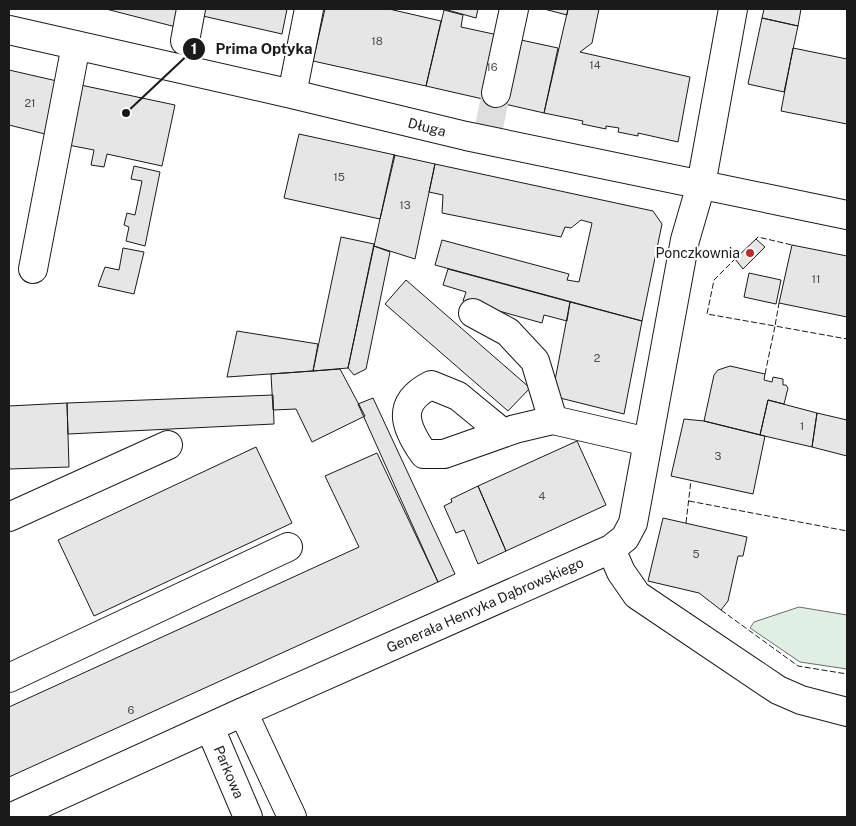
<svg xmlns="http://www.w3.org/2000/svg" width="856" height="826" viewBox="0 0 856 826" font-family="'Public Sans',sans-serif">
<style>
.green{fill:#e0efe3;stroke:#6a6a6a}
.building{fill:#e6e6e6;stroke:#1a1a1a}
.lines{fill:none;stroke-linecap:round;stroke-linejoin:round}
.minor-tunnel{stroke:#ddd;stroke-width:28;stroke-dasharray:28 14;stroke-linecap:butt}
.minor-casing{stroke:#1a1a1a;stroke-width:30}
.minor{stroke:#fff;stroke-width:28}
.fence{stroke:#1a1a1a;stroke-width:1;stroke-dasharray:6 2.5;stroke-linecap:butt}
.poi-dot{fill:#c62828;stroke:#fff;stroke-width:2}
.labels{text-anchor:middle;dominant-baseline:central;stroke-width:4;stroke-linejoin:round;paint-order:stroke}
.number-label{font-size:11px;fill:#4d4d4d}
.street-label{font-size:14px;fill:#1a1a1a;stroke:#fff}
.poi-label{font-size:14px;fill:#1a1a1a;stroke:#fff;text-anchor:end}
.leader{fill:none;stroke:#1a1a1a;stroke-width:2}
.callout-dot{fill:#1a1a1a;stroke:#fff;stroke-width:2}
.mark-label{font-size:15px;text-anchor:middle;font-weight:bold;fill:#fff}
.callout-label{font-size:15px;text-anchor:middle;font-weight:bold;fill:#1a1a1a;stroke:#fff;stroke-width:4;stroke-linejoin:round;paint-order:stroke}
</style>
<rect width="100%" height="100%" fill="#fff"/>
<path class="green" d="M 799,607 L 847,615 L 847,669 L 800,662 L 750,628 L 754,622 Z"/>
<path class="building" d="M 106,9 L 181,9 L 176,27 Z
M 195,9 L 287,9 L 282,34 L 194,14 Z
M 325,9 L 389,9 L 441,21 L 426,86 L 313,61 Z
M 444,9 L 478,9 L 476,18 Z
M 544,9 L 568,9 L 567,15 Z
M 568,9 L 599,9 L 592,43 L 580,52 L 690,77 L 678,142 L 638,133 L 638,136 L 618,132 L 619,128 L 606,126 L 606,129 L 582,124 L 583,121 L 544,113 Z
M 764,9 L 801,9 L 798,26 L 762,18 Z
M 444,10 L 463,15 L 461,27 L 558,48 L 544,113 L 426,86 Z
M 762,18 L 798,26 L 784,92 L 748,84 Z
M 793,48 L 847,59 L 847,124 L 781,111 Z
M 9,70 L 57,81 L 45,134 L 9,125 Z
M 76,84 L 175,105 L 162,166 L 107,154 L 104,167 L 91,165 L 94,150 L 63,144 Z
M 299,134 L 395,155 L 380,219 L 284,198 Z
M 394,155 L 435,164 L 415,259 L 374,246 Z
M 435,164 L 653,211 L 662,224 L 642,321 L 435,265 L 442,240 L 569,274 L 567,280 L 579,282 L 592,223 L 581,220 L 571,228 L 565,227 L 561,237 L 442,213 L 443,195 L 429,192 Z
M 134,166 L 160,172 L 145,246 L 126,241 L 129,227 L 124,225 L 127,213 L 135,215 L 142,181 L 131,179 Z
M 341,237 L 374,244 L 348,368 L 313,371 Z
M 756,239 L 765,247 L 743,269 L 735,259 Z
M 792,245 L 847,256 L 847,317 L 779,303 Z
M 374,246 L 390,252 L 366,369 L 354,375 L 348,368 Z
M 123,248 L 144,252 L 134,294 L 98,286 L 105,267 L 119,270 Z
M 448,269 L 570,302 L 567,321 L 544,315 L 542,323 L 463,301 L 466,292 L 443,285 Z
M 749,273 L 781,280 L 776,304 L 744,297 Z
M 406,280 L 530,388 L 508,411 L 385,304 Z
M 570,302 L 642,321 L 624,414 L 552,396 Z
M 237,331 L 318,344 L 313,371 L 227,377 Z
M 730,366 L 765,374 L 764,380 L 772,382 L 773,377 L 783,379 L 783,385 L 786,385 L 788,388 L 784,404 L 768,400 L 760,435 L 704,421 L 714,375 L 718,370 Z
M 340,369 L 365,416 L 312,442 L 296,409 L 273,410 L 271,374 Z
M 273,395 L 274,424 L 68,434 L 67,403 Z
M 373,398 L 455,574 L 438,582 L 358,404 Z
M 768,400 L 817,413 L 812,447 L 760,435 Z
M 67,403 L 69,467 L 9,469 L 9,406 Z
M 817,413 L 847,420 L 847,456 L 812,447 Z
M 684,419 L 704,421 L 765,436 L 753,494 L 671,476 Z
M 577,441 L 606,505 L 506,551 L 478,486 Z
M 256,447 L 292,523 L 94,616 L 58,540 Z
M 377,453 L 438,582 L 9,777 L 9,707 L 359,547 L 325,476 Z
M 478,486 L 506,551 L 478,564 L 464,530 L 456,533 L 444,506 L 452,502 L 451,499 Z
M 663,518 L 747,537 L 743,556 L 738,556 L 728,601 L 721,610 L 699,593 L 648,581 Z"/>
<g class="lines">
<path class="minor-tunnel" d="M 489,127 L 496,93"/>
<g class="minor-casing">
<path id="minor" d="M 9,30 L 292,94 L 466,136 L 847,215
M 185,41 L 191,9
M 496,93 L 514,9
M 292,94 L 309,9
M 33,269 L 76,45
M 473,313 L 508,332 L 535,361 L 553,420
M 503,433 L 458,396 L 431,385 C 396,403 404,426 424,454 L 444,454 L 515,429 L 553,420 L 648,442
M 9,517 L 168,445
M 611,549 L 621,572 L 637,595 L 778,690 L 801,700 L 847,712
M 9,678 L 288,547
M 243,712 L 292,817
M 210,728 L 248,817
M 12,817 L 243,712 L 611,549 L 625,538 L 633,523 L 685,240 L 701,185 L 733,9"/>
</g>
<use href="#minor" class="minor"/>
<path class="fence" d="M 754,241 L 758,237 L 792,245
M 736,258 L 714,280 L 707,314 L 775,326 L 779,303
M 765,374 L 775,326 L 847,339
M 689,501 L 847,531
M 686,523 L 691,480
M 721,610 L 798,666 L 847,674"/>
</g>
<circle class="poi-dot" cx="750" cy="253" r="5"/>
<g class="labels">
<g class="number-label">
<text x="377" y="41">18</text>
<text x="595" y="65">14</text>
<text x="492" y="67">16</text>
<text x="30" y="103">21</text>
<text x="339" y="177">15</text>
<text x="405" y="205">13</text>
<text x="816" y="279">11</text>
<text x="597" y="358">2</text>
<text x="802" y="426">1</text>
<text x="718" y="456">3</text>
<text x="542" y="496">4</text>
<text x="696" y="554">5</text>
<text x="131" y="710">6</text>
</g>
<g class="street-label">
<text transform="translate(427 127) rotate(14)">Długa</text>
<text transform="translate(485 605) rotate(-24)">Generała Henryka Dąbrowskiego</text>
<text transform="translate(229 772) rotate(67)">Parkowa</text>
</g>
<g class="poi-label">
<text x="740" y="253">Ponczkownia</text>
</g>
</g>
<path class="leader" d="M126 113L194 49"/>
<g class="callout-dot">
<circle cx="126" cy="113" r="5"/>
<circle cx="194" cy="49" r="12"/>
</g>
<g class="mark-label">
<text x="194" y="54">1</text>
</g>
<g class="callout-label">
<text x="264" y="54">Prima Optyka</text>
</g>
<rect width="856" height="826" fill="none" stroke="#1a1a1a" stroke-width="20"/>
</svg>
